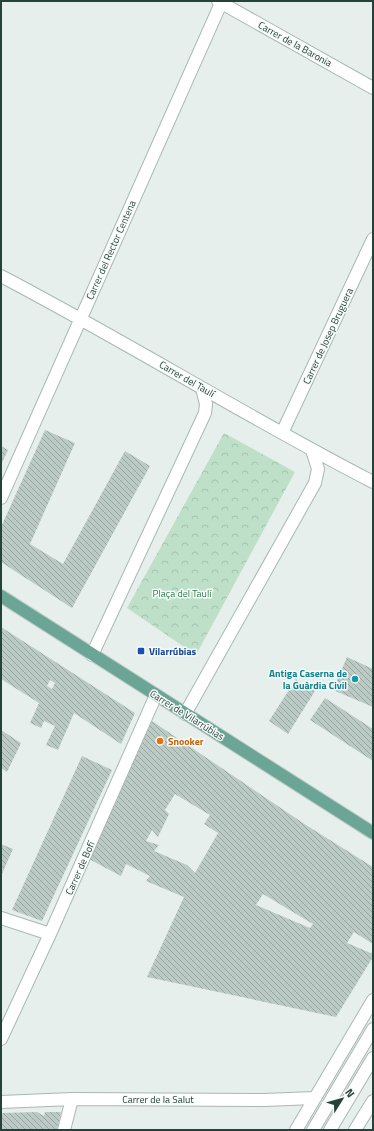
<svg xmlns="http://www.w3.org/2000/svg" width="374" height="1131" viewBox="0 0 374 1131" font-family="'Titillium Web',sans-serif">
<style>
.forest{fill:url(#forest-crowns)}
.building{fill:url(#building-back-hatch);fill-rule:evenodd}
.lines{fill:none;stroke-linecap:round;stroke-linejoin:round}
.minor-casing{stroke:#a8b8b2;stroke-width:14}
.major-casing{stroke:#c2cac8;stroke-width:14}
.minor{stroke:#fff;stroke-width:12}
.major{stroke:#6aa596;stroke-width:12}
.transit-dot{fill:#1a4fb4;stroke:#f7fbf9;stroke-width:1.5}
.culture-dot{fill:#0f9aa8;stroke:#f7fbf9;stroke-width:1.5}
.food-dot{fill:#e8710a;stroke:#f7fbf9;stroke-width:1.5}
.labels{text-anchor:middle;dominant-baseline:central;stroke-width:3;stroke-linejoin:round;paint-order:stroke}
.street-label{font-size:10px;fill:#24423a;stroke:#f7fbf9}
.park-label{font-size:10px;fill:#2d7a4b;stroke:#f7fbf9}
.transit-label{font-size:10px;font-weight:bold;fill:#164399;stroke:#f7fbf9;text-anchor:start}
.culture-label{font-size:10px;font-weight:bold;fill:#0d838f;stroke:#f7fbf9;text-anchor:end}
.food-label{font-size:10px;font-weight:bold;fill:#c56008;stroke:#f7fbf9;text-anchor:start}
</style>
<defs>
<pattern id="forest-crowns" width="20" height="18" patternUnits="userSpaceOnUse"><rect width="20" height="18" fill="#bfe0c8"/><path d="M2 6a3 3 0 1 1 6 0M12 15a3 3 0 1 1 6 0" fill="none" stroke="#a4c1ad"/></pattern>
<pattern id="building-back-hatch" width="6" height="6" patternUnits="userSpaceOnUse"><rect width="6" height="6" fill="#bbcac4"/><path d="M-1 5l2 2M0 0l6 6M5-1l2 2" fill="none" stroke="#98a6a0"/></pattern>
</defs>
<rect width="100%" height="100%" fill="#e6efeb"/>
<path class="forest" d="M 224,433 L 295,472 L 196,655 L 127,608 Z"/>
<path class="building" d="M 45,430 L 75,443 L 30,544 L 63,564 L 125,451 L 150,466 L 72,608 L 1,562 L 1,527 Z
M 1,446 L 8,450 L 1,465 Z
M 1,627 L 135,713 L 121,744 L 74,713 L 58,750 L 46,745 L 55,726 L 44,721 L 41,728 L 30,723 L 39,703 L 1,679 ZM 50,680 L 55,683 L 52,689 L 47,686 Z
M 347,657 L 373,669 L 373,707 L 333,690 Z
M 296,679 L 315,691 L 288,734 L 269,721 Z
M 325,698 L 373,729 L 373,761 L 310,720 Z
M 149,719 L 306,825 L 373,867 L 373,944 L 354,932 L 347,943 L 373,954 L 373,957 L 336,1017 L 147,977 L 184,897 L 146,881 L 150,876 L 126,864 L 121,876 L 87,858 L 129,771 ZM 175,794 L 210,815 L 204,824 L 218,833 L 195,873 L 187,865 L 154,851 L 159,845 L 146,841 L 152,830 L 158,837 L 169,814 L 165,810 ZM 263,894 L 313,924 L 310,928 L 256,905 Z
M 1,730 L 21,743 L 7,772 L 1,768 Z
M 82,756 L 112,770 L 42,921 L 12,910 Z
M 1,844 L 13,849 L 1,876 Z
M 37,1112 L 44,1116 L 45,1112 L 61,1112 L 57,1130 L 1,1130 L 1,1113 Z"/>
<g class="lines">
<g class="minor-casing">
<path id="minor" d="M 218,1 L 373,88
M 1,276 C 127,342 247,417 373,482
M 282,433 L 373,239
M 1,498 L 222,1
M 92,655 L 205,413 L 206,404 L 202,388
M 185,714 L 315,483 L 318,469 L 312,450
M 1,918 L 50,934
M 1,1039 L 50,934 L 156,695
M 1,1102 L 72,1099 L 264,1100 L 314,1098
M 64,1130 L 72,1099
M 296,1130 L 373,1000
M 313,1130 L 373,1029
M 330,1130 L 373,1058
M 355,1130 L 373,1101"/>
</g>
<g class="major-casing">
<path id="major" d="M 1,596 L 373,833"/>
</g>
<use href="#minor" class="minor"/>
<use href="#major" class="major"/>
</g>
<rect class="transit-dot" x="137" y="647" width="8" height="8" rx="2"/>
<circle class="culture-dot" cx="355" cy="679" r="4"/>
<circle class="food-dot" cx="160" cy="741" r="4"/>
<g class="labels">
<g class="street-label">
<text transform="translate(295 44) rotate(29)">Carrer de la Baronia</text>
<text transform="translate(111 250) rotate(-66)">Carrer del Rector Centena</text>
<text transform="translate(328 336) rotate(-65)">Carrer de Josep Bruguera</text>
<text transform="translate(187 379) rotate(30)">Carrer del Taulí</text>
<text transform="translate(187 715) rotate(32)">Carrer de Vilarrúbias</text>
<text transform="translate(80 868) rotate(-66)">Carrer de Bofí</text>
<text x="158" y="1099">Carrer de la Salut</text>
</g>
<g class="park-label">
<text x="182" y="593">Plaça del Taulí</text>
</g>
<g class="transit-label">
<text x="149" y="651">Vilarrúbias</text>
</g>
<g class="culture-label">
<text x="347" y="673">Antiga Caserna de<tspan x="347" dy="12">la Guàrdia Civil</tspan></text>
</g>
<g class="food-label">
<text x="168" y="741">Snooker</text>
</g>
</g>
<rect width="374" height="1131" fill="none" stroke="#24423a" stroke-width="4"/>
<g transform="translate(342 1099) rotate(53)" stroke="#f7fbf9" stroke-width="3" paint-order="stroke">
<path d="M0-3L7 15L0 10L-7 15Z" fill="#24423a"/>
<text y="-6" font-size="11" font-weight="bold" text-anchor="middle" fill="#24423a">N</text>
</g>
</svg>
